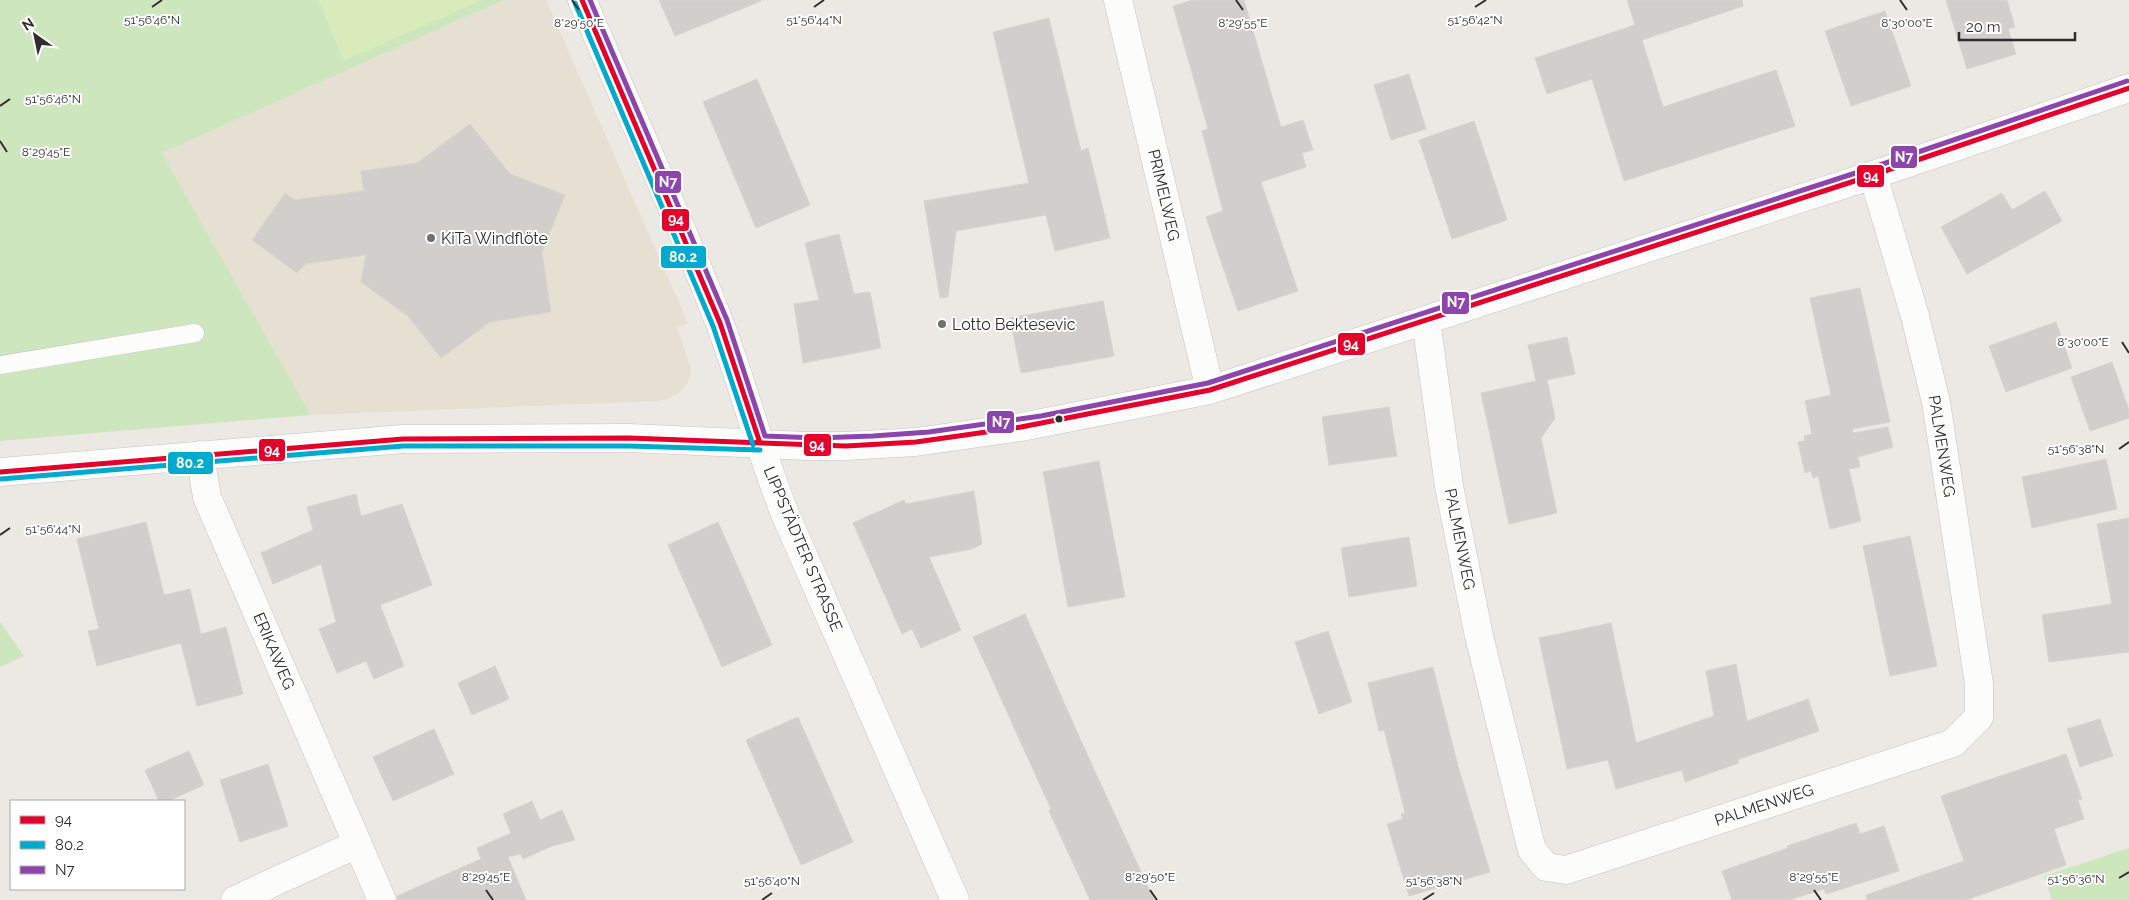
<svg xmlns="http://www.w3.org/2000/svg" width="2129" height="900" viewBox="0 0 2129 900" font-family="Raleway,sans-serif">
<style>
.education{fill:#e6e0d3}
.green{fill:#cee6be}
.pitch{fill:#d9eabb}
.building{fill:#d1cecb;stroke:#d7d4d0}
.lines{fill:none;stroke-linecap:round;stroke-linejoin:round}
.service-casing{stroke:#c5c4c5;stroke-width:19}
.minor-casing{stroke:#c5c4c5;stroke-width:29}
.service{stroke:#fcfcfb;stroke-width:18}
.minor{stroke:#fcfcfb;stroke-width:28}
.bus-1-casing{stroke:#fff;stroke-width:9}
.bus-2-casing{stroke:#fff;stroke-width:9}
.bus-3-casing{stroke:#fff;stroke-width:9}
.bus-1{stroke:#e4002b;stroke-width:5}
.bus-2{stroke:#00a9ce;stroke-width:5}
.bus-3{stroke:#8e44ad;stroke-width:5}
.ticks{fill:none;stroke:#2e2e2e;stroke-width:2}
.poi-dot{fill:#706f6e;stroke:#fff;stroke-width:2}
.bus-dot{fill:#2e2e2e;stroke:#fff;stroke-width:2}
.labels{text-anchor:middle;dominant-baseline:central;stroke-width:4;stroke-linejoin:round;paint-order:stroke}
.street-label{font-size:16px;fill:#2e2e2e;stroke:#fff}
.poi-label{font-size:16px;fill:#2e2e2e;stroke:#fff;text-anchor:start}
.ticks-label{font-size:12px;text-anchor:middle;fill:#2e2e2e;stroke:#fff;stroke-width:4;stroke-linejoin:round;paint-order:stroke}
.line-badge{stroke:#fff;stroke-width:2}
.badge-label{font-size:14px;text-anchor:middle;font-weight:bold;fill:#fff}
</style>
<rect width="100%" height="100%" fill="#ece8e4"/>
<path class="education" d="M 504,0 L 546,0 L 688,323 L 677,328 L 689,363 L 691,372 L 688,383 L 680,392 L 668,399 L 658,401 L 311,415 L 162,153 Z"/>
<path class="green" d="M 0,0 L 504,0 L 162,153 L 311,415 L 0,441 Z
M 0,622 L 24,656 L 0,667 Z
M 2129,848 L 2129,900 L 2052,900 L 2044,876 Z"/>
<path class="pitch" d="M 318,0 L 482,0 L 344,61 Z"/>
<path class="building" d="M 659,0 L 761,0 L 761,1 L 675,36 Z
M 1193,0 L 1244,0 L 1281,127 L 1303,120 L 1313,150 L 1302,153 L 1306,167 L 1261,182 L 1298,291 L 1238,311 L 1206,217 L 1223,211 L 1202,131 L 1208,129 L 1173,6 Z
M 1627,0 L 1742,0 L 1743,6 L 1642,40 L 1663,107 L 1776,70 L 1795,126 L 1624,181 L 1592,79 L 1547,94 L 1535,58 L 1635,25 Z
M 1946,0 L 2007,0 L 2015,27 L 2008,29 L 2016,54 L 1967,69 Z
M 1885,11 L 1911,86 L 1851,106 L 1825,31 Z
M 1049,18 L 1081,151 L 1088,148 L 1110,238 L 1055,251 L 1046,215 L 956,231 L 948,297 L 940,298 L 924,201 L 1029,183 L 993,32 Z
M 1409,74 L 1426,129 L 1391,140 L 1374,85 Z
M 757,79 L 810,205 L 756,228 L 703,102 Z
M 1474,121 L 1507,220 L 1452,239 L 1419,140 Z
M 470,124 L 510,174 L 565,195 L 542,252 L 551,312 L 490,322 L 441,358 L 408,316 L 361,282 L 366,255 L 305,264 L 297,273 L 252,240 L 285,193 L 294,200 L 364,191 L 361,171 L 417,163 Z
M 2045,191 L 2062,221 L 1967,274 L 1941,227 L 2002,193 L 2012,210 Z
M 839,234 L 854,294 L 870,292 L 881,348 L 803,363 L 794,304 L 819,300 L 805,243 Z
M 1860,288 L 1890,422 L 1852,429 L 1853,433 L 1888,427 L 1893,447 L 1858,457 L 1860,467 L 1849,469 L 1861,521 L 1830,529 L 1818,476 L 1813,478 L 1811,471 L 1805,473 L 1798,442 L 1805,441 L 1804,436 L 1812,434 L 1805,401 L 1831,395 L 1810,298 Z
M 1103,301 L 1114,356 L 1021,373 L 1010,318 Z
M 2056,322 L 2072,368 L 2006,392 L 1989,346 Z
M 1567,337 L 1575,374 L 1547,380 L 1555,418 L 1541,438 L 1557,513 L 1509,524 L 1481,393 L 1536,381 L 1528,345 Z
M 2112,362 L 2129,410 L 2129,418 L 2090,431 L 2071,377 Z
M 1389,407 L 1397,456 L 1329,465 L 1322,417 Z
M 2106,459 L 2117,509 L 2032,528 L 2022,477 Z
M 1099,461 L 1125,597 L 1068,607 L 1043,472 Z
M 974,491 L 982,544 L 972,549 L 929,557 L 961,630 L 921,648 L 912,629 L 902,634 L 853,523 L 904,500 L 906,504 Z
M 356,494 L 361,516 L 402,504 L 432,585 L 380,605 L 404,666 L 374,679 L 366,661 L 337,673 L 319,629 L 336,622 L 321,564 L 273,584 L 261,553 L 313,530 L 307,507 Z
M 2129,518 L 2129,652 L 2049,662 L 2042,615 L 2112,604 L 2097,524 Z
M 146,522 L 164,595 L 190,589 L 201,634 L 226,627 L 243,694 L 197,706 L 181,643 L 97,666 L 88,631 L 99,629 L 77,539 Z
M 718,522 L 772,645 L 722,667 L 668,545 Z
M 1910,536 L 1937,666 L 1890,676 L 1863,546 Z
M 1409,537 L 1417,586 L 1349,597 L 1341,548 Z
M 1025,614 L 1081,741 L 1154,900 L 1090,900 L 1049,811 L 1051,809 L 973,637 Z
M 1611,623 L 1636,743 L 1714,716 L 1706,671 L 1736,664 L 1747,721 L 1808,699 L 1819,731 L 1737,760 L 1739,763 L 1685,782 L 1682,770 L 1616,789 L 1608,760 L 1567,769 L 1539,638 Z
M 1328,631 L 1352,702 L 1319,714 L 1295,642 Z
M 495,666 L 509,699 L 472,715 L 458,683 Z
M 1433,667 L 1458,766 L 1490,872 L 1409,896 L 1387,824 L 1403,819 L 1401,814 L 1405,813 L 1384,730 L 1379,731 L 1368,683 Z
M 798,717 L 853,842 L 801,865 L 746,740 Z
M 2100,719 L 2113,756 L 2080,767 L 2067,729 Z
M 434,729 L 454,774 L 393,801 L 373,757 Z
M 189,751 L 204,785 L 168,801 L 159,801 L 145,770 Z
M 2066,754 L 2082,799 L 2078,800 L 2084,819 L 2054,829 L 2066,865 L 1966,900 L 1867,900 L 1866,895 L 1964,861 L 1941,796 Z
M 268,764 L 288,826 L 240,842 L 220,780 Z
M 532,801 L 540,820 L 562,810 L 575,840 L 552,846 L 523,859 L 521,854 L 508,857 L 526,900 L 397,900 L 397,896 L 481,859 L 477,848 L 511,833 L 503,814 Z
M 1856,823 L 1860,834 L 1884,826 L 1899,871 L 1826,894 L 1824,889 L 1789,900 L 1732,900 L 1722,871 L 1788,848 L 1787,846 Z"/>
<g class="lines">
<g class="service-casing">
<path id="service" d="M 0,365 L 195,333"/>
</g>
<g class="minor-casing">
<path id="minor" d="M 582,0 C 628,108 678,215 720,324 C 744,387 760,452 785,514 L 955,900
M 1118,0 L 1210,390
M 1426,321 L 1449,486 L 1479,636 L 1532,850 L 1546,867 L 1566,870 L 1953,743 L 1979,717 L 1979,684 L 1936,402 L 1915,316 L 1873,175
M 200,455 L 207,497 L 382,900
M 0,472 L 403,439 L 629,438 L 806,446 L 846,446 L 916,442 L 1021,427 L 1210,390 L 1873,175 L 2129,88
M 235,900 L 357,844"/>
</g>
<use href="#service" class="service"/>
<use href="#minor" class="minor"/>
<g class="bus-1-casing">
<path id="bus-1" d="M 582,0 L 720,323 L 760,443
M 0,472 L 403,439 L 629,438 L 846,446 L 916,442 L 1021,427 L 1210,390 L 1873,175 L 2129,88"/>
</g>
<g class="bus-2-casing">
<path id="bus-2" d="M 575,3 L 713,326 L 753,445
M 1,479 L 403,446 L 629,446 L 760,450"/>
</g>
<g class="bus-3-casing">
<path id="bus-3" d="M 590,0 L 727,320 L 765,436 L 817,438 L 873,436 L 929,432 L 1041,416 L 1208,383 L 1871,168 L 2127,81"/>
</g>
<use href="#bus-1" class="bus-1"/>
<use href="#bus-2" class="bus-2"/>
<use href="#bus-3" class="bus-3"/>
</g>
<path class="ticks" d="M 572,0 L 579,10M 1236,0 L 1243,10M 1900,0 L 1907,10M 152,7 L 162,0M 814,7 L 824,0M 1475,7 L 1486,0M 0,106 L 10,99M 0,141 L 7,152M 2122,342 L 2129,353M 2119,449 L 2129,442M 0,535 L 10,528M 2119,878 L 2129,872M 486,890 L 493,900M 1150,890 L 1157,900M 1814,890 L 1821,900M 762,900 L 772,893M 1423,900 L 1434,893"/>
<g class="poi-dot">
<circle cx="431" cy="238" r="5"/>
<circle cx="942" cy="324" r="5"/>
</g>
<circle class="bus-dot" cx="1059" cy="419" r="4.5"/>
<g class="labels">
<g class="street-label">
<text transform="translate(1164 195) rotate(77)">PRIMELWEG</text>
<text transform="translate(1942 446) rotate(81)">PALMENWEG</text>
<text transform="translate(1460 539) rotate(79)">PALMENWEG</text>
<text transform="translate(803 549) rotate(67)">LIPPSTÄDTER STRASSE</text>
<text transform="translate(274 651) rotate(67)">ERIKAWEG</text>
<text transform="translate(1764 805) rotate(-18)">PALMENWEG</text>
</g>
<g class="poi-label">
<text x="441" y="238">KiTa Windflöte</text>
<text x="952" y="324">Lotto Bektesevic</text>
</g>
</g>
<g class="ticks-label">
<text x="152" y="24">51°56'46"N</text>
<text x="814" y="24">51°56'44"N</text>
<text x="1475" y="24">51°56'42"N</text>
<text x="579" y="27">8°29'50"E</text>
<text x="1907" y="27">8°30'00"E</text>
<text x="1243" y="27">8°29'55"E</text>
<text x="53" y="103">51°56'46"N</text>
<text x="46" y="156">8°29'45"E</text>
<text x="2083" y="346">8°30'00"E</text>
<text x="2076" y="453">51°56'38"N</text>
<text x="53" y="533">51°56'44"N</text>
<text x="486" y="881">8°29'45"E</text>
<text x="1150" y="881">8°29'50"E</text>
<text x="1814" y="881">8°29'55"E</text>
<text x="2076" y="883">51°56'36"N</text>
<text x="772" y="885">51°56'40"N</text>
<text x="1434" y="885">51°56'38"N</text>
</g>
<g class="line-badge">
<rect x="1890" y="145" width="28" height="24" rx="5" fill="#8e44ad"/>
<rect x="1856" y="164" width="29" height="24" rx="5" fill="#e4002b"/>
<rect x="654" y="170" width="28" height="24" rx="5" fill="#8e44ad"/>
<rect x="661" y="208" width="29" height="24" rx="5" fill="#e4002b"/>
<rect x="660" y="245" width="47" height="24" rx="5" fill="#00a9ce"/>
<rect x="1441" y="291" width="29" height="24" rx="5" fill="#8e44ad"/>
<rect x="1337" y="332" width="29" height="24" rx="5" fill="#e4002b"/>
<rect x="986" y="410" width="29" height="24" rx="5" fill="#8e44ad"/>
<rect x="803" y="433" width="29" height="24" rx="5" fill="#e4002b"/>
<rect x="258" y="438" width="28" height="24" rx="5" fill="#e4002b"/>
<rect x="167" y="451" width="47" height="24" rx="5" fill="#00a9ce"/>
</g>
<g class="badge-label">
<text x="1904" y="162">N7</text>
<text x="1871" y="181">94</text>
<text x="668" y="187">N7</text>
<text x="676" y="224">94</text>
<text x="683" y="262">80.2</text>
<text x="1456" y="307">N7</text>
<text x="1351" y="349">94</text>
<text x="1001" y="427">N7</text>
<text x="817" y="450">94</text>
<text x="272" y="455">94</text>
<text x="190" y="468">80.2</text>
</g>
<rect x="10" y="800" width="175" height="90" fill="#ffffff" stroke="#ababab"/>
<rect x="20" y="816" width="25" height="8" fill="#e4002b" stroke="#ababab"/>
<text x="55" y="825" font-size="15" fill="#2e2e2e">94</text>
<rect x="20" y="841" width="25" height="8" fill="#00a9ce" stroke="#ababab"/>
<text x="55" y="850" font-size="15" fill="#2e2e2e">80.2</text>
<rect x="20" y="866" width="25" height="8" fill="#8e44ad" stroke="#ababab"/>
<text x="55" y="875" font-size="15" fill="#2e2e2e">N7</text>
<g transform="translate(35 35) rotate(327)" stroke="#ffffff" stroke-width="4" paint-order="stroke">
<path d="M0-4L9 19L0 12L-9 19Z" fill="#2e2e2e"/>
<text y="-8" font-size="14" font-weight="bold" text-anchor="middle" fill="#2e2e2e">N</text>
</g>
<path d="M1959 32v8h116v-8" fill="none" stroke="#2e2e2e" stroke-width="2.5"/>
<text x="1966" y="32" font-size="15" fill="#2e2e2e" stroke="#ffffff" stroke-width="4" paint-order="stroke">20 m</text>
</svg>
